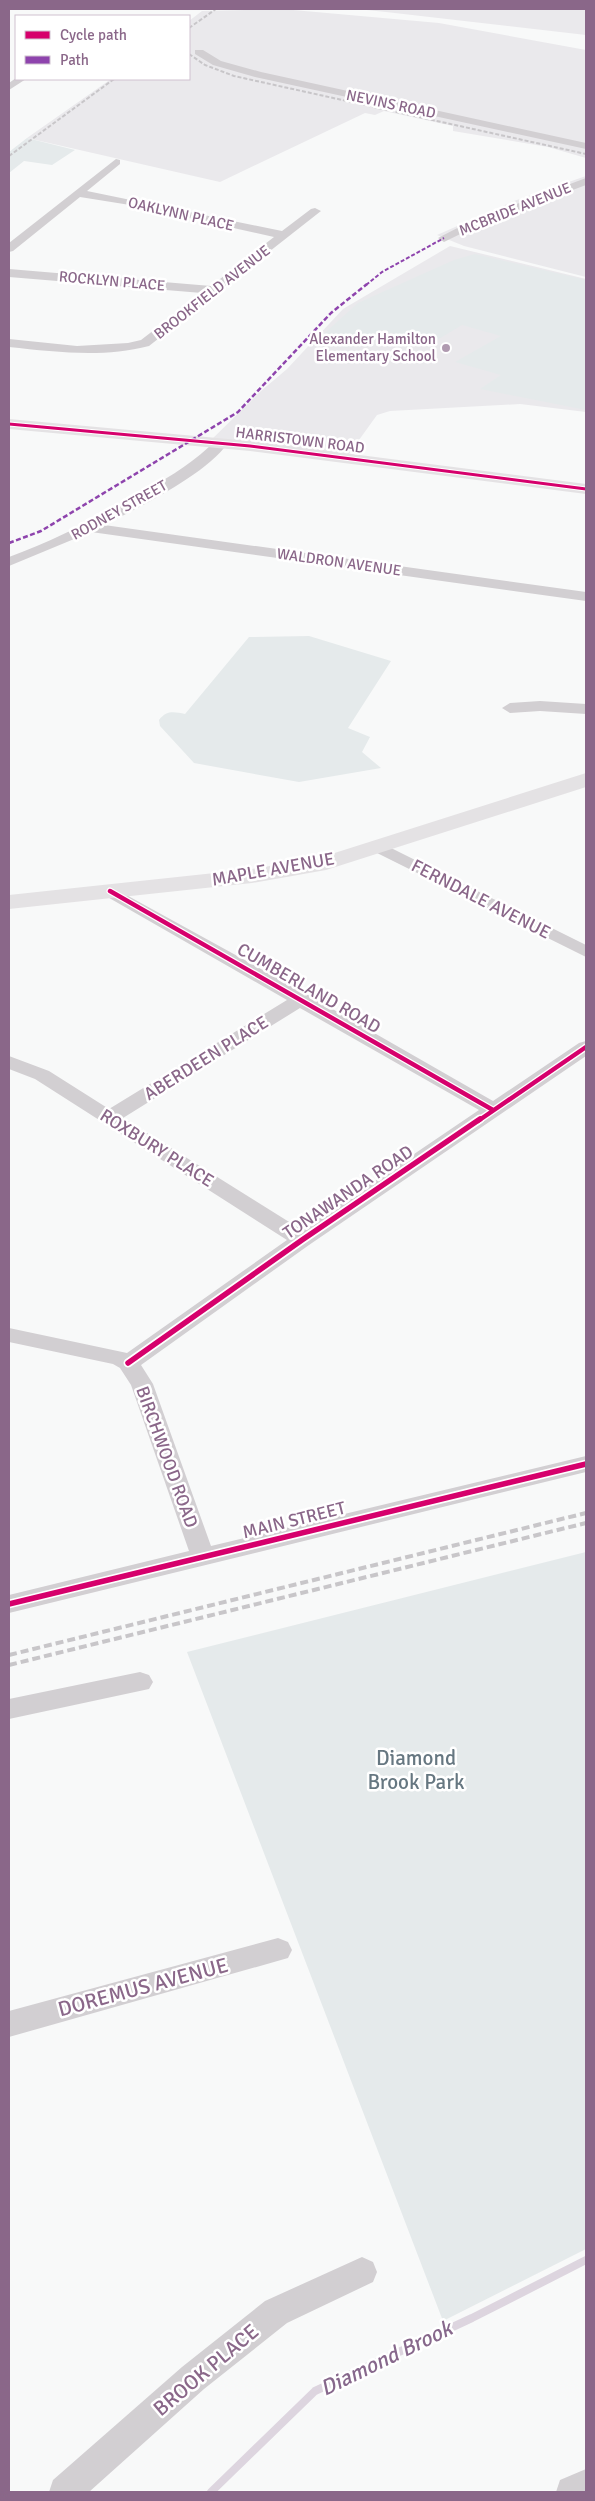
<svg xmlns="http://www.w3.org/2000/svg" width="595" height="2501" viewBox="0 0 595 2501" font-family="Signika,sans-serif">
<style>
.built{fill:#eae9ec}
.green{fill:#e5eaeb}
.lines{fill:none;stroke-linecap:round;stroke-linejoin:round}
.stream{stroke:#ddd5df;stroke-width:8}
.street{fill:#d2cfd2;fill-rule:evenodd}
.secondary{fill:#e4e2e4;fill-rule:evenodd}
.primary{fill:#e4e2e4;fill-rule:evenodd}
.rail-far1{stroke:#c8c6c9;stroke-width:2;stroke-dasharray:4 2;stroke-linecap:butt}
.rail{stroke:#c8c6c9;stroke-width:4;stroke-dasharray:8 4;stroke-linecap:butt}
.quiet-far1{stroke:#8e44ad;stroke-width:2;stroke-dasharray:4 2;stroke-linecap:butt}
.quiet{stroke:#8e44ad;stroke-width:2.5;stroke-dasharray:5 2.5;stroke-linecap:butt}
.cycleway-far2-casing{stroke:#fff;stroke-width:5}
.cycleway-far1-casing{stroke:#fff;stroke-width:7}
.cycleway-casing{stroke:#fff;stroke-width:9}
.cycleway-far2{stroke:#d6006c;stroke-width:3}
.cycleway-far1{stroke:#d6006c;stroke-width:4.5}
.cycleway{stroke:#d6006c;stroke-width:5.5}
.poi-dot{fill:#b09ab0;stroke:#fff;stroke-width:2}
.labels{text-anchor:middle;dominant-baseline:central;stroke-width:5;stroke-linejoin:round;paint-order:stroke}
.far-street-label{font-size:15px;fill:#8a6789;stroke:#fff}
.far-poi-label{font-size:15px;fill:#8a6789;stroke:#fff;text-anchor:end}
.street-label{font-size:18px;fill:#8a6789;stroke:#fff}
.near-park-label{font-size:21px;fill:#667781;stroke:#fff}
.near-street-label{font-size:21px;fill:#8a6789;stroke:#fff}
.near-water-label{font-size:22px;font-style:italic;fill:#87688c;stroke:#fff}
</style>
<rect width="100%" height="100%" fill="#f8f9f9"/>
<path class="built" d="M 282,9 L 439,23 L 586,50 L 586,158 L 548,147 L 453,131 L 453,126 L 384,111 L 375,115 L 365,113 L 220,182 L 27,138 L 111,79 L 189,79 L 189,21 L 202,11 Z
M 357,9 L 586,9 L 586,35 L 386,12 Z
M 586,176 L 586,277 L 464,246 L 437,235 L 514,201 Z
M 450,246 L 586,279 L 586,412 L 520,404 L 390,411 L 377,415 L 346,458 L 209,442 L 261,391 L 287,369 L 343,309 Z"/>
<path class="green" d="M 27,138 L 75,150 L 52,165 L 24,161 L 9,173 L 9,152 Z
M 475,254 L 586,280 L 586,410 L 480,389 L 501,375 L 455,362 L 501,336 L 462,325 L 432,343 L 380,330 L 346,348 L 317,340 L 358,303 L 454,260 Z
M 309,636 L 391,661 L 348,728 L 370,737 L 362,752 L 381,768 L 299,782 L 227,769 L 194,763 L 160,726 L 159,720 C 167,710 174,712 185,714 L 249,637 Z
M 586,1552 L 586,2249 L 443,2321 L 187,1652 Z"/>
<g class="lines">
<path class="stream" d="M 211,2492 L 315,2391 L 472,2318 L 586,2260"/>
<path class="street" d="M 195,50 L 203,50 L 221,61 L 261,72 L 586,143 L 586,149 L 255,77 L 213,65 L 195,54 Z
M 16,78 L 26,79 L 9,90 L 9,83 Z
M 116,159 L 120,160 L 120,164 L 87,191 L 282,231 L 311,209 L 315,208 L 321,211 L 149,346 C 102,358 57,352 9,347 L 9,339 L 77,346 L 128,343 L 141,340 L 202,293 L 9,277 L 9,269 L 211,286 L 274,237 L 130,205 L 80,197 L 13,251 L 9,252 L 9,243 Z
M 586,178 L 586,185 L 479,225 L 448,240 L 444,242 L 438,238 L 471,221 Z
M 221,439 L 228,443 C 205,475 140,507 104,525 L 586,592 L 586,601 L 91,532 L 9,566 L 9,557 C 57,539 103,516 147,490 C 172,475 196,461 216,440 Z
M 540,701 L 586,704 L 586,714 L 540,711 L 510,713 L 502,708 L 510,703 Z
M 377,841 L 586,945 L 586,957 L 371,850 L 368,846 L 371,842 Z
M 110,886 L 308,995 L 493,1101 L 579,1043 L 586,1041 L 586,1056 L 309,1245 L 141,1365 L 153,1384 L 211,1546 L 586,1456 L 586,1472 L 9,1613 L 9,1595 L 189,1551 L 131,1385 L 120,1368 L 113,1364 L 9,1342 L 9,1328 L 127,1353 L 287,1240 L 35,1079 L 9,1069 L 9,1056 L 49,1071 L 109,1109 L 287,1000 L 104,895 L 101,891 L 104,887 ZM 300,1008 L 479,1110 L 302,1230 L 123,1118 Z
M 140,1672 L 149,1675 L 153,1682 L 149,1689 L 9,1719 L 9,1699 Z
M 278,1938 L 288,1942 L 292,1950 L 288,1958 L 9,2037 L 9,2011 Z
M 362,2257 L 373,2262 L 377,2272 L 373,2282 L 287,2323 L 204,2389 L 89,2492 L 49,2492 L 53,2480 L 182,2367 L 265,2301 Z
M 586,2469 L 586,2492 L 556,2492 L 560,2480 Z"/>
<path class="secondary" d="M 9,419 L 250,441 L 586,484 L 586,494 L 250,451 L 9,429 Z"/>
<path class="primary" d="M 586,773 L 586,787 L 326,870 L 252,883 L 9,909 L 9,895 L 252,869 L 322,857 Z"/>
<path class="rail-far1" d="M 189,28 L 216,9
M 189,54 L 205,65 L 234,76 L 586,154
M 9,156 L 114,79"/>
<path class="rail" d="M 9,1655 L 586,1513
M 9,1665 L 586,1523"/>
<path class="quiet-far1" d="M 366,285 L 382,272 L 444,238"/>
<path class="quiet" d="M 9,543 L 41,531 L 238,412 L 331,313 L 367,284"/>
<g class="cycleway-far2-casing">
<path id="cycleway-far2" d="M 9,424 L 250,446 L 586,489"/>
</g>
<g class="cycleway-far1-casing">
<path id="cycleway-far1" d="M 110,891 L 493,1110
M 478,1121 L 586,1047"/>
</g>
<g class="cycleway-casing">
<path id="cycleway" d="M 128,1363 L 302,1240 L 480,1119
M 9,1604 L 586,1464"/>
</g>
<use href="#cycleway-far2" class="cycleway-far2"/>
<use href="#cycleway-far1" class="cycleway-far1"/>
<use href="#cycleway" class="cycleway"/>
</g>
<circle class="poi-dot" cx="446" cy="348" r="5"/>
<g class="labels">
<g class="far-street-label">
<text transform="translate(391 104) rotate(12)">NEVINS ROAD</text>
<text transform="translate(515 209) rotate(-22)">MCBRIDE AVENUE</text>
<text transform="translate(181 214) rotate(13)">OAKLYNN PLACE</text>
<text transform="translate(112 281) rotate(5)">ROCKLYN PLACE</text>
<text transform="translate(212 292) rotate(-38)">BROOKFIELD AVENUE</text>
<text transform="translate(300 440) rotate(7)">HARRISTOWN ROAD</text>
<text transform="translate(119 510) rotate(-29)">RODNEY STREET</text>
<text transform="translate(339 562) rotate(8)">WALDRON AVENUE</text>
</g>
<g class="far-poi-label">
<text x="436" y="339">Alexander Hamilton<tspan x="436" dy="17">Elementary School</tspan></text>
</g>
<g class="street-label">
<text transform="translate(273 869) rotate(-10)">MAPLE AVENUE</text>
<text transform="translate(481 899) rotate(27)">FERNDALE AVENUE</text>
<text transform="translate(309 988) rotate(30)">CUMBERLAND ROAD</text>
<text transform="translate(206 1058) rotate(-32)">ABERDEEN PLACE</text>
<text transform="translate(157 1148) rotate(32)">ROXBURY PLACE</text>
<text transform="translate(348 1192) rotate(-34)">TONAWANDA ROAD</text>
<text transform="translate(167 1457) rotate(70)">BIRCHWOOD ROAD</text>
<text transform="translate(294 1520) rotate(-14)">MAIN STREET</text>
</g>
<g class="near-park-label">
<text x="416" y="1758">Diamond<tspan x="416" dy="24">Brook Park</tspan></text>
</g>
<g class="near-street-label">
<text transform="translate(143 1987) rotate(-15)">DOREMUS AVENUE</text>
<text transform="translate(206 2370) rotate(-40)">BROOK PLACE</text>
</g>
<g class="near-water-label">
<text transform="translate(386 2358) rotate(-26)">Diamond Brook</text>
</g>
</g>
<rect width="595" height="2501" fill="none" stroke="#8a6789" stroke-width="20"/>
<rect x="15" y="15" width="175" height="65" fill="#ffffff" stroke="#d0c2d0"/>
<rect x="25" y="31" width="25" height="8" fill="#d6006c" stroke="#d0c2d0"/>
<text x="60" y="40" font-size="15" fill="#8a6789">Cycle path</text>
<rect x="25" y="56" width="25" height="8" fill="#8e44ad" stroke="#d0c2d0"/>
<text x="60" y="65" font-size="15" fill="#8a6789">Path</text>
</svg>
